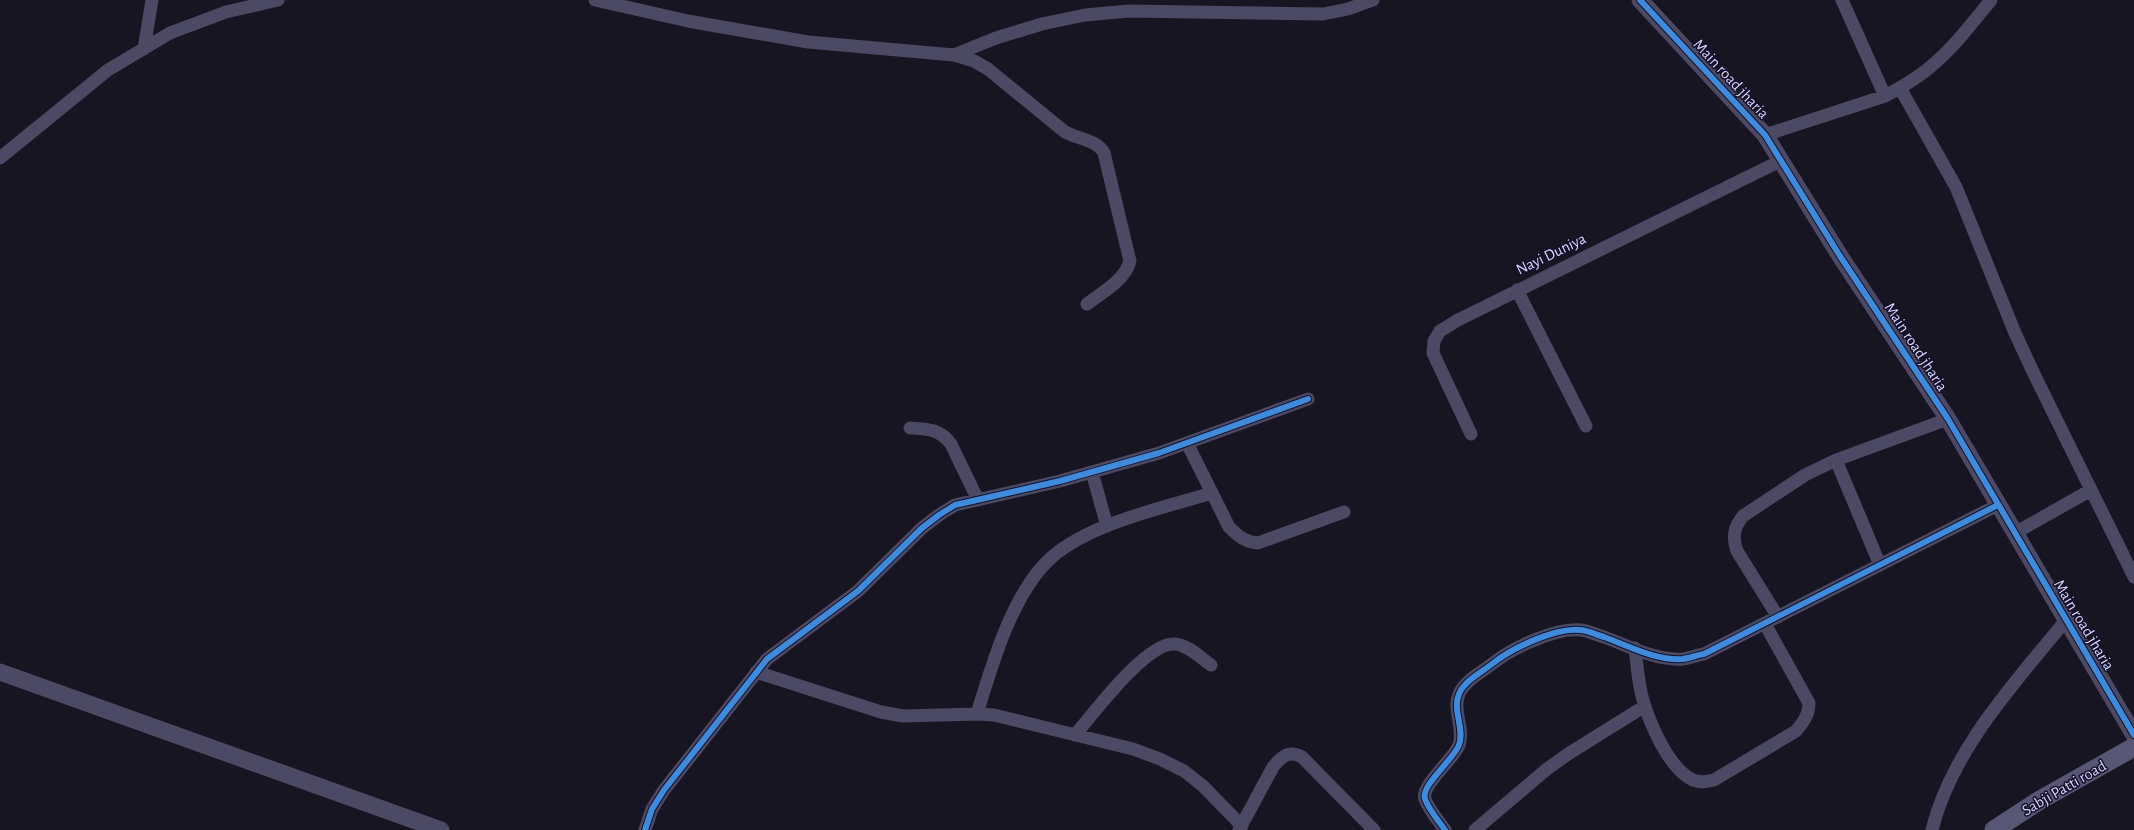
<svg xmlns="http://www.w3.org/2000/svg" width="2134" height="830" viewBox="0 0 2134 830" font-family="'Alegreya Sans',sans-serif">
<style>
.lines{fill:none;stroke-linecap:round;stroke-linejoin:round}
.minor{stroke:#4b4963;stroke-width:13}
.tertiary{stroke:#4b4963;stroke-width:17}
.secondary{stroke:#585675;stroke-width:19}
.cycleway-casing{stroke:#130f28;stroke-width:8}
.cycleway{stroke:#408adc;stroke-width:6}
.labels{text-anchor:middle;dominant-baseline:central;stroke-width:3;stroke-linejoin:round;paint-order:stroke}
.street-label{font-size:16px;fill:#dbd6ff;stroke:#130f28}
</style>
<rect width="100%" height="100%" fill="#171522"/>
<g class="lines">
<path class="minor" d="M 595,0 L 688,21 L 808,42 L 954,55 L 974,61 L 988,69 L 1065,132 C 1078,139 1097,140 1104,153 L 1130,261 C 1125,280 1103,292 1087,304
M 1842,0 L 1885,96
M 144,49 L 152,0
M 954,55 L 996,38 L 1042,24 L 1085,15 L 1129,11 L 1323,14 L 1348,9 L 1373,0
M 1900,88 L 1956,187 L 2015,333 L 2035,376 L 2134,577
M 1765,135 L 1885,96 C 1900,88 1916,79 1929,68 C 1953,49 1972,23 1991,0
M 0,158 L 108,70 L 170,33 L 226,12 L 278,0
M 1517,290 L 1586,426
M 910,428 C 928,429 940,429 951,444 L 978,500
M 1471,434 L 1433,353 L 1434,341 L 1440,331 L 1458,320 L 1780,161
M 1187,443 L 1229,527 C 1238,536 1245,542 1258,543 L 1344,512
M 1836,460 L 1880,565
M 1092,472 L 1107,526
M 2015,533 L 2091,490
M 1778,617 L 1737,551 C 1732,537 1734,527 1743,516 L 1805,475 L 1836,460 L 1948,419
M 1635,648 C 1637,665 1638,683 1643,700 C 1650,724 1669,769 1693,780 C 1700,783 1706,782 1714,780 L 1796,731 C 1804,721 1809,715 1809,703 L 1765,624
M 756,672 L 881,712 L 903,716 L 977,714 L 994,715 L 1133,749 L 1160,759 L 1184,771 L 1203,786 L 1242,826
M 977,714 C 992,664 1013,591 1052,557 C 1091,523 1163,508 1212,493
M 1075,735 C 1093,714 1147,641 1175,644 C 1188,645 1201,658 1211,665
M 645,830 L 652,809 L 664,790 L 767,659 L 858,591 L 922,528 L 939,515 L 955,505 L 1060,481 L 1159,453 L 1308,399
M 1239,830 L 1273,767 C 1282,756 1289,750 1302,757 L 1374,830
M 1445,830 C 1438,820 1429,810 1425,799 C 1420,786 1454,759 1459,745 C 1465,729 1452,710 1459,694 C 1464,681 1482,672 1492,664 C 1512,648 1556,627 1581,630 C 1589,631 1597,635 1604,637 C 1629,646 1656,661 1683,659 C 1690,658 1697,655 1704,654 L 1998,505
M 1475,830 L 1547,769 L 1568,754 L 1645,706
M 1932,830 C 1952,749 2015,683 2066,620"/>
<path class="tertiary" d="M 1640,0 L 1765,135 L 1840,256 L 1948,419 L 2134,735
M 0,672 L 441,830"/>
<path class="secondary" d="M 1994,830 L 2040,800 L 2134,747"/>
<g class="cycleway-casing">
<path id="cycleway" d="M 1640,0 L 1765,135 L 1840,256 L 1948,419 L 2134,735
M 645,830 L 652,809 L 664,790 L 767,659 L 858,591 L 922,528 L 939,515 L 955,505 L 1060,481 L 1159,453 L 1308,399
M 1445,830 C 1438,820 1429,810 1425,799 C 1420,786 1454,759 1459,745 C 1465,729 1452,710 1459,694 C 1464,681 1482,672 1492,664 C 1512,648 1556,627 1581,630 C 1589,631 1597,635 1604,637 C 1629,646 1656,661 1683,659 C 1690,658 1697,655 1704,654 L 1998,505"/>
</g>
<use href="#cycleway" class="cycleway"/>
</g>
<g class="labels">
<g class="street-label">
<text transform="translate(1731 79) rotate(47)">Main road jharia</text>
<text transform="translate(1551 254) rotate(-26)">Nayi Duniya</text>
<text transform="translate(1916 347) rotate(57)">Main road jharia</text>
<text transform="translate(2084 625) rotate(59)">Main road jharia</text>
<text transform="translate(2064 788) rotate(-30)">Sabji Patti road</text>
</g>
</g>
</svg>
